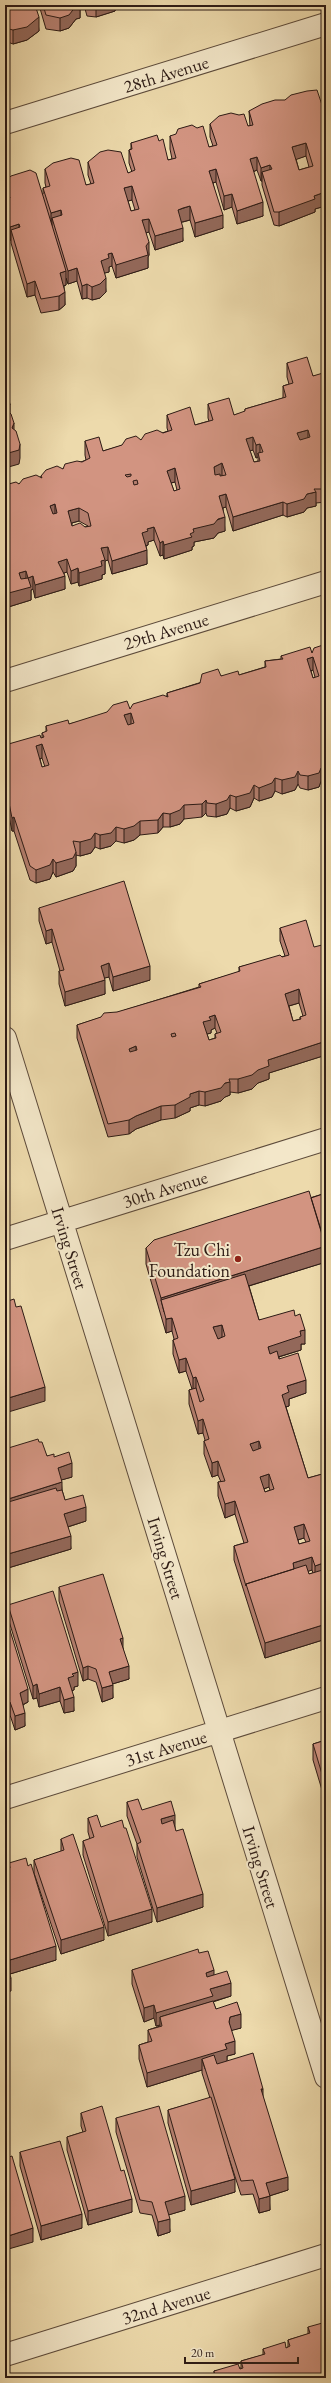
<svg xmlns="http://www.w3.org/2000/svg" width="331" height="2383" viewBox="0 0 331 2383" font-family="'EB Garamond',serif">
<style>
.lines{fill:none;stroke-linecap:round;stroke-linejoin:round}
.minor-casing{stroke:#5d4b3b;stroke-width:24}
.minor{stroke:#f3e7c9;stroke-width:22}
.wall{fill:#b57f6f;stroke:#2d1b15;fill-rule:evenodd}
.shaded-wall{fill:#93685a;stroke:#2d1b15}
.building{fill:#d29481;stroke:#2d1b15;fill-rule:evenodd}
.poi-dot{fill:#8f2418;stroke:#f3e7c9;stroke-width:1.5}
.labels{text-anchor:middle;dominant-baseline:central;stroke-width:4;stroke-linejoin:round;paint-order:stroke}
.street-label{font-size:18px;fill:#2d1b15;stroke:#f3e7c9}
.poi-label{font-size:18px;fill:#2d1b15;stroke:#f3e7c9;text-anchor:end}
</style>
<rect width="100%" height="100%" fill="#eddaac"/>
<filter id="stains"><feTurbulence type="fractalNoise" baseFrequency=".005" numOctaves="4"/><feColorMatrix values="0 0 0 0 .2 0 0 0 0 .09 0 0 0 0 .02 0 0 0 .5 -.17"/></filter>
<radialGradient id="worn" r=".72"><stop offset=".6" stop-color="#630" stop-opacity="0"/><stop offset="1" stop-color="#630" stop-opacity=".3"/></radialGradient>
<g class="lines">
<g class="minor-casing">
<path id="minor" d="M 5,123 L 326,24
M 5,681 L 326,582
M 5,1038 L 326,2077
M 5,1239 L 326,1139
M 5,1798 L 326,1698
M 5,2355 L 326,2255"/>
</g>
<use href="#minor" class="minor"/>
</g>
<path class="wall" d="M 5,5 L 80,5 L 80,18 L 76,19 L 69,28 L 60,31 L 46,29 L 39,5 L 36,6 L 39,31 L 27,40 L 13,44 L 5,41 Z
M 84,5 L 126,5 L 120,5 L 116,7 L 115,11 L 96,17 L 87,16 Z
M 249,111 L 325,114 L 326,114 L 326,208 L 325,206 L 315,209 L 315,212 L 279,226 L 274,225 L 262,185 L 262,181 L 261,181 L 257,170 L 253,172 L 263,216 L 237,224 L 232,207 L 224,210 L 216,182 L 213,183 L 223,228 L 195,237 L 190,220 L 183,222 L 181,222 L 183,241 L 155,250 L 149,232 L 146,233 L 149,255 L 148,257 L 148,268 L 116,278 L 112,266 L 109,267 L 109,272 L 104,273 L 106,292 L 100,298 L 92,300 L 87,298 L 82,299 L 77,281 L 68,284 L 66,278 L 66,285 L 64,286 L 65,305 L 59,310 L 41,313 L 35,295 L 27,297 L 11,243 L 11,240 L 10,240 L 5,225 L 5,199 L 6,199 L 5,197 L 5,182 L 43,194 L 43,188 L 46,187 L 45,183 L 45,169 L 86,185 L 91,184 L 88,175 L 88,162 L 128,173 L 132,172 L 129,163 L 129,150 L 131,149 L 131,143 L 159,141 L 168,160 L 172,159 L 170,149 L 170,136 L 209,147 L 213,146 L 210,137 L 210,124 L 248,126 L 250,126 ZM 306,156 L 309,167 L 299,170 L 296,159 ZM 132,200 L 135,210 L 131,211 L 128,201 Z
M 287,363 L 313,376 L 326,374 L 326,502 L 316,503 L 316,506 L 307,508 L 304,512 L 287,517 L 283,515 L 233,531 L 226,507 L 223,508 L 225,531 L 218,533 L 214,538 L 194,542 L 194,546 L 192,547 L 192,550 L 164,559 L 163,555 L 160,556 L 154,540 L 148,542 L 148,545 L 146,546 L 147,564 L 112,574 L 108,560 L 105,561 L 105,574 L 102,575 L 102,579 L 79,586 L 78,582 L 71,584 L 67,572 L 64,573 L 65,589 L 35,598 L 33,589 L 31,590 L 31,600 L 5,608 L 5,485 L 19,484 L 41,477 L 41,476 L 63,469 L 86,460 L 85,455 L 85,441 L 103,451 L 141,440 L 168,431 L 167,428 L 167,415 L 195,425 L 209,421 L 208,418 L 208,404 L 234,415 L 245,412 L 245,409 L 283,398 L 283,386 L 289,384 L 287,377 ZM 253,450 L 256,458 L 258,457 L 258,461 L 254,462 L 250,451 ZM 175,482 L 177,490 L 174,491 L 171,483 ZM 79,521 L 88,526 L 85,527 L 72,526 L 72,523 Z
M 326,644 L 326,783 L 321,781 L 319,787 L 308,790 L 300,788 L 298,784 L 295,790 L 282,794 L 275,791 L 272,797 L 259,801 L 254,798 L 250,807 L 236,811 L 230,808 L 227,814 L 216,817 L 207,816 L 206,813 L 202,817 L 184,819 L 180,824 L 170,827 L 163,827 L 158,833 L 140,835 L 134,840 L 124,843 L 116,841 L 111,846 L 100,849 L 95,847 L 91,853 L 80,856 L 76,855 L 76,866 L 73,871 L 56,877 L 53,872 L 50,879 L 36,883 L 30,880 L 14,831 L 12,831 L 5,797 L 5,745 L 42,738 L 42,733 L 46,732 L 46,726 L 69,724 L 130,709 L 167,696 L 167,693 L 221,676 L 239,675 L 265,667 L 265,661 L 281,659 L 281,656 L 312,653 ZM 313,670 L 315,677 L 313,678 L 311,671 ZM 42,758 L 45,767 L 42,767 L 40,759 Z
M 39,908 L 150,980 L 113,991 L 109,977 L 104,978 L 105,994 L 65,1006 L 59,984 L 59,971 L 60,971 L 52,942 L 46,944 L 39,921 Z
M 280,928 L 326,1055 L 269,1073 L 269,1079 L 258,1083 L 252,1089 L 238,1093 L 230,1092 L 230,1095 L 225,1097 L 221,1101 L 205,1106 L 199,1105 L 190,1108 L 190,1111 L 175,1118 L 161,1120 L 136,1129 L 129,1134 L 108,1137 L 77,1038 L 77,1025 L 199,987 L 199,984 L 239,972 L 239,967 L 285,956 L 280,941 ZM 299,1003 L 303,1016 L 300,1017 L 300,1019 L 293,1021 L 289,1006 ZM 215,1028 L 217,1033 L 215,1034 L 215,1038 L 209,1040 L 207,1034 L 211,1033 L 211,1030 Z
M 326,1193 L 326,1262 L 249,1286 L 259,1320 L 295,1316 L 305,1344 L 301,1344 L 301,1350 L 279,1357 L 279,1359 L 306,1393 L 289,1399 L 289,1406 L 286,1407 L 308,1478 L 326,1473 L 326,1639 L 265,1658 L 234,1560 L 234,1546 L 244,1543 L 235,1514 L 225,1518 L 218,1496 L 218,1482 L 221,1482 L 218,1475 L 212,1477 L 204,1454 L 204,1441 L 205,1440 L 203,1433 L 198,1434 L 189,1404 L 189,1390 L 192,1389 L 186,1371 L 179,1373 L 173,1354 L 173,1340 L 174,1339 L 172,1331 L 166,1333 L 146,1264 L 146,1248 ZM 269,1487 L 270,1490 L 265,1492 L 264,1489 ZM 304,1538 L 306,1542 L 299,1544 L 298,1540 ZM 312,1570 L 313,1573 L 309,1574 L 308,1571 Z
M 39,1442 L 47,1456 L 54,1457 L 72,1477 L 61,1480 L 62,1490 L 65,1500 L 86,1521 L 68,1527 L 71,1549 L 8,1568 L 5,1557 L 5,1449 Z
M 59,1587 L 123,1648 L 129,1679 L 112,1684 L 113,1698 L 102,1702 L 96,1682 L 88,1679 L 83,1681 L 59,1601 Z
M 8,1605 L 78,1686 L 74,1687 L 74,1690 L 72,1690 L 74,1711 L 64,1713 L 60,1701 L 39,1707 L 37,1698 L 33,1699 L 8,1618 Z
M 5,1614 L 28,1702 L 23,1705 L 25,1726 L 15,1730 L 10,1715 L 5,1717 Z
M 326,1740 L 326,1809 L 325,1809 L 325,1800 L 313,1760 L 313,1744 Z
M 127,1802 L 175,1829 L 203,1907 L 157,1922 L 137,1857 L 137,1844 L 127,1816 Z
M 88,1818 L 101,1827 L 152,1922 L 108,1936 L 83,1855 L 83,1841 L 90,1839 L 88,1832 Z
M 61,1839 L 104,1940 L 61,1954 L 34,1873 L 34,1860 L 61,1852 Z
M 5,1860 L 8,1869 L 9,1868 L 9,1863 L 56,1960 L 10,1974 L 5,1956 Z
M 199,1953 L 214,1975 L 231,1996 L 213,2002 L 216,2009 L 241,2028 L 231,2030 L 235,2054 L 227,2056 L 227,2061 L 263,2097 L 288,2190 L 269,2196 L 270,2210 L 259,2213 L 253,2194 L 241,2195 L 228,2155 L 235,2192 L 191,2205 L 168,2123 L 168,2110 L 210,2098 L 202,2073 L 202,2070 L 147,2087 L 139,2059 L 139,2045 L 148,2042 L 148,2030 L 160,2026 L 160,2025 L 156,2026 L 154,2018 L 144,2022 L 132,1984 L 132,1970 Z
M 81,2113 L 121,2171 L 132,2212 L 88,2225 L 67,2150 L 67,2137 L 83,2132 L 81,2126 Z
M 116,2118 L 185,2210 L 168,2215 L 170,2232 L 158,2236 L 152,2215 L 140,2213 L 116,2132 Z
M 20,2152 L 82,2228 L 41,2240 L 20,2166 Z
M 308,2327 L 326,2378 L 214,2376 L 214,2371 L 241,2368 L 241,2361 L 263,2355 L 263,2349 L 286,2348 L 288,2347 L 288,2340 L 308,2334 Z"/>
<path class="shaded-wall" d="M 80,5 L 80,18 L 76,19 L 69,28 L 60,31 L 60,18 L 76,6 Z
M 96,5 L 120,5 L 116,7 L 115,11 L 96,17 Z
M 39,17 L 39,31 L 27,40 L 13,44 L 13,30 Z
M 306,143 L 306,156 L 292,161 L 292,147 Z
M 257,157 L 257,170 L 250,173 L 250,159 Z
M 270,165 L 270,178 L 262,172 L 262,181 L 261,181 L 261,168 Z
M 216,169 L 216,182 L 209,184 L 209,171 Z
M 132,186 L 132,200 L 124,202 L 124,188 Z
M 325,192 L 325,206 L 315,209 L 315,212 L 279,226 L 279,212 L 314,196 Z
M 232,194 L 232,207 L 224,210 L 224,196 Z
M 263,202 L 263,216 L 237,224 L 237,211 Z
M 190,206 L 190,220 L 178,223 L 178,210 Z
M 61,210 L 61,224 L 52,218 L 52,226 L 51,227 L 51,213 Z
M 223,215 L 223,228 L 195,237 L 195,223 Z
M 149,219 L 149,232 L 142,234 L 142,220 Z
M 19,224 L 19,237 L 11,230 L 11,240 L 10,240 L 10,227 Z
M 183,228 L 183,241 L 155,250 L 155,236 Z
M 149,242 L 149,255 L 148,257 L 148,268 L 116,278 L 116,265 Z
M 112,253 L 112,266 L 109,267 L 109,272 L 101,274 L 101,261 L 108,254 Z
M 77,268 L 77,281 L 68,284 L 68,271 Z
M 66,271 L 66,285 L 60,287 L 60,273 Z
M 106,278 L 106,292 L 100,298 L 92,300 L 92,287 Z
M 35,281 L 35,295 L 27,297 L 27,284 Z
M 87,284 L 87,298 L 82,299 L 82,286 Z
M 65,292 L 65,305 L 59,310 L 59,296 Z
M 10,404 L 10,417 L 7,410 Z
M 14,423 L 14,436 L 12,428 Z
M 308,430 L 308,443 L 297,446 L 297,433 Z
M 253,437 L 253,450 L 246,452 L 246,439 Z
M 20,444 L 20,458 L 19,464 L 5,468 L 5,454 Z
M 260,444 L 260,457 L 258,453 L 258,457 L 256,458 L 256,445 Z
M 222,463 L 222,476 L 214,481 L 214,467 Z
M 175,468 L 175,482 L 167,484 L 167,471 Z
M 316,492 L 316,506 L 307,508 L 304,512 L 287,517 L 287,504 L 307,494 Z
M 226,494 L 226,507 L 219,509 L 219,496 Z
M 283,502 L 283,515 L 233,531 L 233,517 Z
M 55,504 L 55,517 L 50,519 L 50,506 Z
M 79,508 L 79,521 L 68,524 L 68,511 Z
M 225,517 L 225,531 L 218,533 L 214,538 L 194,542 L 194,546 L 192,547 L 192,550 L 164,559 L 164,545 L 190,534 L 193,529 Z
M 154,527 L 154,540 L 148,542 L 148,545 L 142,547 L 142,533 L 147,529 Z
M 163,541 L 163,555 L 160,556 L 160,543 Z
M 108,547 L 108,560 L 105,561 L 105,574 L 102,575 L 102,579 L 79,586 L 79,573 L 101,548 Z
M 147,550 L 147,564 L 112,574 L 112,561 Z
M 67,559 L 67,572 L 58,575 L 58,562 Z
M 78,568 L 78,582 L 71,584 L 71,571 Z
M 26,571 L 26,585 L 19,587 L 19,573 Z
M 33,576 L 33,589 L 31,590 L 31,600 L 5,608 L 5,594 L 28,578 Z
M 65,576 L 65,589 L 35,598 L 35,585 Z
M 313,657 L 313,670 L 307,672 L 307,659 Z
M 131,713 L 131,726 L 124,728 L 124,715 Z
M 42,744 L 42,758 L 36,760 L 36,746 Z
M 321,768 L 321,781 L 319,787 L 308,790 L 308,776 Z
M 298,771 L 298,784 L 295,790 L 282,794 L 282,780 Z
M 275,778 L 275,791 L 272,797 L 259,801 L 259,788 Z
M 254,785 L 254,798 L 250,807 L 236,811 L 236,797 Z
M 230,795 L 230,808 L 227,814 L 216,817 L 216,804 Z
M 206,800 L 206,813 L 202,817 L 202,804 Z
M 184,805 L 184,819 L 180,824 L 170,827 L 170,814 Z
M 163,813 L 163,827 L 158,833 L 158,820 Z
M 14,817 L 14,831 L 12,831 L 12,818 Z
M 140,821 L 140,835 L 134,840 L 124,843 L 124,829 Z
M 116,827 L 116,841 L 111,846 L 100,849 L 100,835 Z
M 95,833 L 95,847 L 91,853 L 80,856 L 80,842 Z
M 76,852 L 76,866 L 73,871 L 56,877 L 56,863 Z
M 53,859 L 53,872 L 50,879 L 36,883 L 36,870 Z
M 52,929 L 52,942 L 46,944 L 46,931 Z
M 109,963 L 109,977 L 101,979 L 101,966 Z
M 150,966 L 150,980 L 113,991 L 113,977 Z
M 105,980 L 105,994 L 65,1006 L 65,992 Z
M 299,989 L 299,1003 L 285,1007 L 285,994 Z
M 215,1015 L 215,1028 L 211,1030 L 211,1033 L 203,1035 L 203,1022 L 209,1017 Z
M 326,1041 L 326,1055 L 269,1073 L 269,1079 L 258,1083 L 252,1089 L 238,1093 L 238,1079 L 268,1060 Z
M 136,1046 L 136,1060 L 129,1062 L 129,1049 Z
M 230,1082 L 230,1095 L 225,1097 L 221,1101 L 205,1106 L 205,1092 L 225,1083 Z
M 199,1091 L 199,1105 L 190,1108 L 190,1111 L 175,1118 L 175,1105 L 190,1094 Z
M 161,1106 L 161,1120 L 136,1129 L 129,1134 L 129,1120 L 136,1116 Z
M 326,1246 L 326,1262 L 164,1312 L 161,1300 L 161,1298 Z
M 172,1318 L 172,1331 L 166,1333 L 166,1319 Z
M 222,1325 L 222,1338 L 213,1340 L 213,1327 Z
M 305,1330 L 305,1344 L 301,1344 L 301,1350 L 268,1360 L 268,1347 L 300,1331 Z
M 186,1358 L 186,1371 L 179,1373 L 179,1360 Z
M 196,1377 L 196,1390 L 193,1392 L 193,1378 Z
M 306,1380 L 306,1393 L 289,1399 L 289,1406 L 282,1408 L 282,1395 L 287,1386 Z
M 45,1387 L 45,1401 L 5,1413 L 5,1399 Z
M 203,1419 L 203,1433 L 198,1434 L 198,1421 Z
M 259,1441 L 259,1455 L 250,1457 L 250,1444 Z
M 218,1461 L 218,1475 L 212,1477 L 212,1463 Z
M 72,1463 L 72,1477 L 58,1481 L 58,1468 Z
M 269,1474 L 269,1487 L 260,1490 L 260,1477 Z
M 62,1482 L 62,1496 L 5,1513 L 5,1500 Z
M 235,1501 L 235,1514 L 225,1518 L 225,1504 Z
M 86,1507 L 86,1521 L 64,1528 L 64,1514 Z
M 304,1524 L 304,1538 L 294,1541 L 294,1527 Z
M 71,1536 L 71,1549 L 8,1568 L 8,1554 Z
M 312,1557 L 312,1570 L 295,1576 L 293,1563 Z
M 326,1562 L 326,1576 L 315,1579 L 315,1566 Z
M 326,1624 L 326,1639 L 265,1658 L 265,1643 Z
M 123,1638 L 123,1651 L 120,1639 Z
M 88,1666 L 88,1679 L 83,1681 L 83,1668 Z
M 129,1666 L 129,1679 L 109,1685 L 109,1672 Z
M 78,1672 L 78,1686 L 74,1687 L 74,1690 L 68,1692 L 68,1678 L 72,1674 Z
M 37,1684 L 37,1698 L 33,1699 L 33,1686 Z
M 113,1685 L 113,1698 L 102,1702 L 102,1688 Z
M 60,1687 L 60,1701 L 39,1707 L 39,1694 Z
M 28,1689 L 28,1702 L 20,1706 L 20,1693 Z
M 74,1697 L 74,1711 L 64,1713 L 64,1700 Z
M 10,1702 L 10,1715 L 5,1717 L 5,1703 Z
M 25,1713 L 25,1726 L 15,1730 L 15,1716 Z
M 175,1815 L 175,1829 L 161,1833 L 161,1819 Z
M 203,1894 L 203,1907 L 157,1922 L 157,1908 Z
M 152,1909 L 152,1922 L 108,1936 L 108,1922 Z
M 104,1927 L 104,1940 L 61,1954 L 61,1940 Z
M 56,1946 L 56,1960 L 10,1974 L 10,1960 Z
M 214,1970 L 214,1984 L 206,1986 L 206,1973 Z
M 11,1978 L 11,1991 L 5,1993 L 5,1980 Z
M 231,1983 L 231,1996 L 160,2017 L 160,2025 L 156,2026 L 156,2013 L 210,1989 Z
M 154,2005 L 154,2018 L 144,2022 L 144,2008 Z
M 241,2014 L 241,2028 L 230,2031 L 229,2022 L 230,2017 Z
M 235,2041 L 235,2054 L 227,2056 L 227,2062 L 205,2069 L 202,2059 L 202,2070 L 147,2087 L 147,2073 L 225,2044 Z
M 261,2089 L 263,2089 L 263,2102 Z
M 288,2177 L 288,2190 L 266,2197 L 266,2183 Z
M 235,2179 L 235,2192 L 191,2205 L 191,2191 Z
M 185,2196 L 185,2210 L 165,2216 L 165,2202 Z
M 270,2196 L 270,2210 L 259,2213 L 259,2199 Z
M 132,2199 L 132,2212 L 88,2225 L 88,2211 Z
M 82,2214 L 82,2228 L 41,2240 L 41,2226 Z
M 170,2219 L 170,2232 L 158,2236 L 158,2222 Z
M 33,2228 L 33,2242 L 5,2250 L 5,2237 Z"/>
<path class="building" d="M 5,5 L 35,5 L 39,17 L 27,27 L 13,30 L 5,28 Z
M 43,5 L 78,5 L 76,6 L 69,15 L 60,18 L 46,15 Z
M 317,90 L 325,114 L 326,114 L 326,194 L 325,192 L 314,196 L 315,199 L 279,212 L 274,212 L 262,172 L 272,169 L 270,165 L 261,168 L 257,157 L 250,159 L 263,202 L 237,211 L 232,194 L 224,196 L 216,169 L 209,171 L 223,215 L 195,223 L 190,206 L 183,208 L 178,210 L 183,228 L 155,236 L 149,219 L 142,220 L 149,242 L 146,246 L 148,255 L 116,265 L 112,253 L 108,254 L 109,258 L 101,261 L 106,278 L 100,284 L 92,287 L 87,284 L 82,286 L 77,268 L 68,271 L 52,218 L 62,215 L 61,210 L 51,213 L 43,188 L 50,186 L 45,169 L 53,163 L 71,158 L 79,160 L 86,185 L 94,183 L 88,162 L 100,152 L 108,150 L 121,152 L 128,173 L 135,170 L 129,150 L 132,149 L 131,143 L 157,135 L 159,141 L 163,139 L 168,160 L 176,158 L 170,136 L 176,134 L 178,129 L 192,125 L 197,128 L 203,126 L 209,147 L 217,145 L 210,124 L 219,116 L 231,113 L 239,115 L 244,114 L 248,126 L 253,125 L 249,111 L 262,104 L 275,100 L 285,100 L 291,95 L 307,91 ZM 306,143 L 313,166 L 299,170 L 292,147 ZM 132,186 L 139,209 L 131,211 L 124,188 Z
M 30,170 L 36,173 L 66,271 L 60,273 L 65,292 L 59,296 L 41,299 L 35,281 L 27,284 L 11,230 L 20,227 L 19,224 L 10,227 L 5,212 L 5,199 L 10,198 L 5,183 L 5,182 L 11,176 Z
M 307,357 L 313,376 L 323,373 L 324,375 L 326,374 L 326,489 L 314,489 L 316,492 L 307,494 L 304,499 L 287,504 L 283,502 L 233,517 L 226,494 L 219,496 L 225,517 L 218,519 L 214,524 L 193,529 L 194,532 L 190,534 L 192,537 L 164,545 L 163,541 L 160,543 L 154,527 L 147,529 L 148,531 L 142,533 L 147,550 L 112,561 L 108,547 L 101,548 L 105,560 L 101,561 L 102,566 L 79,573 L 78,568 L 71,571 L 67,559 L 58,562 L 65,576 L 35,585 L 33,576 L 28,578 L 31,587 L 5,594 L 5,552 L 8,551 L 5,542 L 5,485 L 16,482 L 19,484 L 23,479 L 36,475 L 42,478 L 41,476 L 46,470 L 57,466 L 63,469 L 65,464 L 77,461 L 82,462 L 90,458 L 85,441 L 99,437 L 103,451 L 122,445 L 126,439 L 136,436 L 141,440 L 145,434 L 157,430 L 163,433 L 172,430 L 167,415 L 190,407 L 195,425 L 213,420 L 208,404 L 229,398 L 234,415 L 245,411 L 245,409 L 286,397 L 283,386 L 293,383 L 287,363 ZM 308,430 L 310,437 L 300,440 L 297,433 ZM 253,437 L 256,445 L 260,444 L 263,452 L 258,453 L 260,461 L 254,462 L 246,439 ZM 222,463 L 226,475 L 220,476 L 220,474 L 215,475 L 214,467 ZM 175,468 L 180,489 L 174,491 L 167,471 ZM 131,474 L 131,476 L 127,477 L 125,475 ZM 137,480 L 138,484 L 134,485 L 133,481 ZM 55,504 L 57,513 L 53,514 L 50,506 ZM 79,508 L 88,513 L 91,526 L 85,527 L 80,523 L 72,526 L 68,511 ZM 26,571 L 28,578 L 21,579 L 19,573 Z
M 5,390 L 6,390 L 10,404 L 7,410 L 11,414 L 14,423 L 12,428 L 16,431 L 20,444 L 19,450 L 5,454 Z
M 326,644 L 326,769 L 321,768 L 319,773 L 308,776 L 300,775 L 298,771 L 295,777 L 282,780 L 275,778 L 272,783 L 259,788 L 254,785 L 250,793 L 236,797 L 230,795 L 227,800 L 216,804 L 207,803 L 206,800 L 202,804 L 184,805 L 180,810 L 170,814 L 163,813 L 158,820 L 140,821 L 134,826 L 124,829 L 116,827 L 111,833 L 100,835 L 95,833 L 91,839 L 80,842 L 73,841 L 76,852 L 73,858 L 56,863 L 53,859 L 50,865 L 36,870 L 30,866 L 14,817 L 12,818 L 5,783 L 5,745 L 40,735 L 41,738 L 44,737 L 42,733 L 47,731 L 46,726 L 68,720 L 69,724 L 107,712 L 113,705 L 127,701 L 130,709 L 133,704 L 163,695 L 168,697 L 167,693 L 200,683 L 202,674 L 218,669 L 221,676 L 238,671 L 239,675 L 266,667 L 265,661 L 283,659 L 281,656 L 310,647 L 312,653 L 314,648 ZM 313,657 L 319,676 L 313,678 L 307,659 ZM 131,713 L 134,723 L 128,725 L 124,715 ZM 42,744 L 49,765 L 42,767 L 36,746 Z
M 124,881 L 150,966 L 113,977 L 109,963 L 101,966 L 105,980 L 65,992 L 59,971 L 64,970 L 52,929 L 46,931 L 39,908 Z
M 306,920 L 314,947 L 322,945 L 326,958 L 326,1041 L 268,1060 L 269,1066 L 258,1070 L 252,1075 L 238,1079 L 229,1079 L 230,1082 L 225,1083 L 221,1088 L 205,1092 L 199,1091 L 190,1094 L 190,1097 L 175,1105 L 161,1106 L 136,1116 L 129,1120 L 108,1124 L 77,1025 L 101,1017 L 104,1013 L 117,1012 L 201,987 L 199,984 L 240,971 L 239,967 L 280,955 L 282,957 L 289,955 L 280,928 ZM 299,989 L 306,1015 L 300,1017 L 301,1019 L 293,1021 L 285,994 ZM 215,1015 L 221,1032 L 215,1034 L 216,1038 L 209,1040 L 203,1022 L 211,1020 L 209,1017 ZM 175,1033 L 176,1036 L 172,1037 L 171,1034 ZM 136,1046 L 137,1050 L 130,1052 L 129,1049 Z
M 309,1191 L 326,1246 L 161,1298 L 146,1248 L 154,1240 Z
M 326,1193 L 326,1248 L 311,1198 Z
M 245,1274 L 259,1320 L 294,1310 L 295,1316 L 300,1314 L 305,1330 L 300,1331 L 301,1336 L 268,1347 L 270,1354 L 277,1351 L 279,1359 L 298,1353 L 306,1380 L 287,1386 L 289,1392 L 282,1395 L 308,1478 L 326,1473 L 326,1562 L 315,1566 L 312,1557 L 293,1563 L 294,1569 L 246,1584 L 246,1586 L 234,1546 L 248,1542 L 235,1501 L 225,1504 L 218,1482 L 225,1481 L 218,1461 L 212,1463 L 204,1441 L 209,1439 L 203,1419 L 198,1421 L 189,1390 L 196,1388 L 200,1402 L 204,1400 L 196,1377 L 193,1378 L 186,1358 L 179,1360 L 173,1340 L 178,1338 L 172,1318 L 166,1319 L 161,1300 ZM 222,1325 L 225,1336 L 218,1339 L 213,1327 ZM 259,1441 L 261,1448 L 253,1451 L 250,1444 ZM 269,1474 L 274,1489 L 265,1492 L 260,1477 ZM 304,1524 L 310,1541 L 299,1544 L 294,1527 Z
M 14,1299 L 16,1307 L 21,1306 L 45,1387 L 5,1399 L 5,1302 Z
M 38,1439 L 39,1442 L 42,1442 L 47,1456 L 54,1454 L 54,1457 L 69,1452 L 72,1463 L 58,1468 L 62,1482 L 5,1500 L 5,1449 Z
M 56,1488 L 57,1491 L 62,1490 L 65,1500 L 83,1495 L 86,1507 L 64,1514 L 71,1536 L 8,1554 L 5,1543 L 5,1503 Z
M 306,1565 L 309,1574 L 326,1569 L 326,1624 L 265,1643 L 246,1584 Z
M 103,1574 L 123,1638 L 120,1639 L 129,1666 L 109,1672 L 113,1685 L 102,1688 L 96,1669 L 88,1666 L 83,1668 L 59,1587 Z
M 53,1591 L 78,1672 L 72,1674 L 74,1676 L 68,1678 L 74,1697 L 64,1700 L 60,1687 L 39,1694 L 37,1684 L 33,1686 L 8,1605 Z
M 5,1614 L 28,1689 L 20,1693 L 25,1713 L 15,1716 L 10,1702 L 5,1703 Z
M 326,1740 L 326,1794 L 325,1793 L 325,1784 L 313,1744 Z
M 138,1799 L 142,1810 L 171,1801 L 175,1815 L 161,1819 L 162,1824 L 173,1820 L 176,1831 L 183,1829 L 203,1894 L 157,1908 L 137,1844 L 141,1842 L 127,1802 Z
M 97,1815 L 101,1827 L 122,1820 L 124,1828 L 126,1828 L 152,1909 L 108,1922 L 83,1841 L 94,1837 L 88,1818 Z
M 73,1834 L 104,1927 L 61,1940 L 34,1860 L 64,1850 L 61,1839 Z
M 26,1858 L 28,1866 L 31,1864 L 56,1946 L 10,1960 L 5,1942 L 5,1860 L 8,1869 L 10,1868 L 9,1863 Z
M 198,1949 L 199,1953 L 208,1951 L 214,1970 L 206,1973 L 207,1977 L 227,1971 L 231,1983 L 210,1989 L 213,1996 L 156,2013 L 154,2005 L 144,2008 L 132,1970 Z
M 5,1958 L 11,1978 L 5,1980 Z
M 213,2001 L 216,2009 L 237,2002 L 241,2014 L 230,2017 L 229,2022 L 235,2041 L 225,2044 L 227,2049 L 147,2073 L 139,2045 L 152,2041 L 148,2030 L 162,2026 L 160,2017 Z
M 253,2053 L 263,2089 L 261,2089 L 288,2177 L 266,2183 L 270,2196 L 259,2199 L 253,2180 L 241,2181 L 202,2059 L 214,2055 L 217,2064 Z
M 211,2097 L 235,2179 L 191,2191 L 168,2110 Z
M 102,2106 L 121,2171 L 124,2170 L 132,2199 L 88,2211 L 67,2137 L 86,2131 L 81,2113 Z
M 159,2106 L 185,2196 L 165,2202 L 170,2219 L 158,2222 L 152,2202 L 140,2200 L 116,2118 Z
M 60,2141 L 82,2214 L 41,2226 L 20,2152 Z
M 5,2145 L 9,2157 L 12,2156 L 33,2228 L 5,2237 Z
M 326,2322 L 326,2378 L 209,2378 L 215,2376 L 214,2371 L 238,2364 L 240,2369 L 243,2368 L 241,2361 L 265,2354 L 263,2349 L 285,2342 L 286,2348 L 290,2346 L 288,2340 L 310,2333 L 308,2327 Z"/>
<circle class="poi-dot" cx="238" cy="1259" r="4"/>
<g class="labels">
<g class="street-label">
<text transform="translate(166 74) rotate(-17)">28th Avenue</text>
<text transform="translate(166 631) rotate(-17)">29th Avenue</text>
<text transform="translate(165 1189) rotate(-17)">30th Avenue</text>
<text transform="translate(70 1248) rotate(73)">Irving Street</text>
<text transform="translate(166 1558) rotate(73)">Irving Street</text>
<text transform="translate(166 1748) rotate(-17)">31st Avenue</text>
<text transform="translate(261 1867) rotate(73)">Irving Street</text>
<text transform="translate(166 2305) rotate(-17)">32nd Avenue</text>
</g>
<g class="poi-label">
<text x="230" y="1249">Tzu Chi<tspan x="230" dy="21">Foundation</tspan></text>
</g>
</g>
<rect width="331" height="2383" fill="none" stroke="#eddaac" stroke-width="20"/>
<rect x="6" y="6" width="319" height="2371" fill="none" stroke="#2d1b15" stroke-width="2"/>
<rect x="10" y="10" width="311" height="2363" fill="none" stroke="#2d1b15"/>
<path d="M185 2357v6h113v-6" fill="none" stroke="#2d1b15" stroke-width="2"/>
<text x="191" y="2357" font-size="12" fill="#2d1b15" stroke="#f3e7c9" stroke-width="3" paint-order="stroke">20 m</text>
<rect width="100%" height="100%" filter="url(#stains)"/>
<rect width="100%" height="100%" fill="url(#worn)"/>
</svg>
